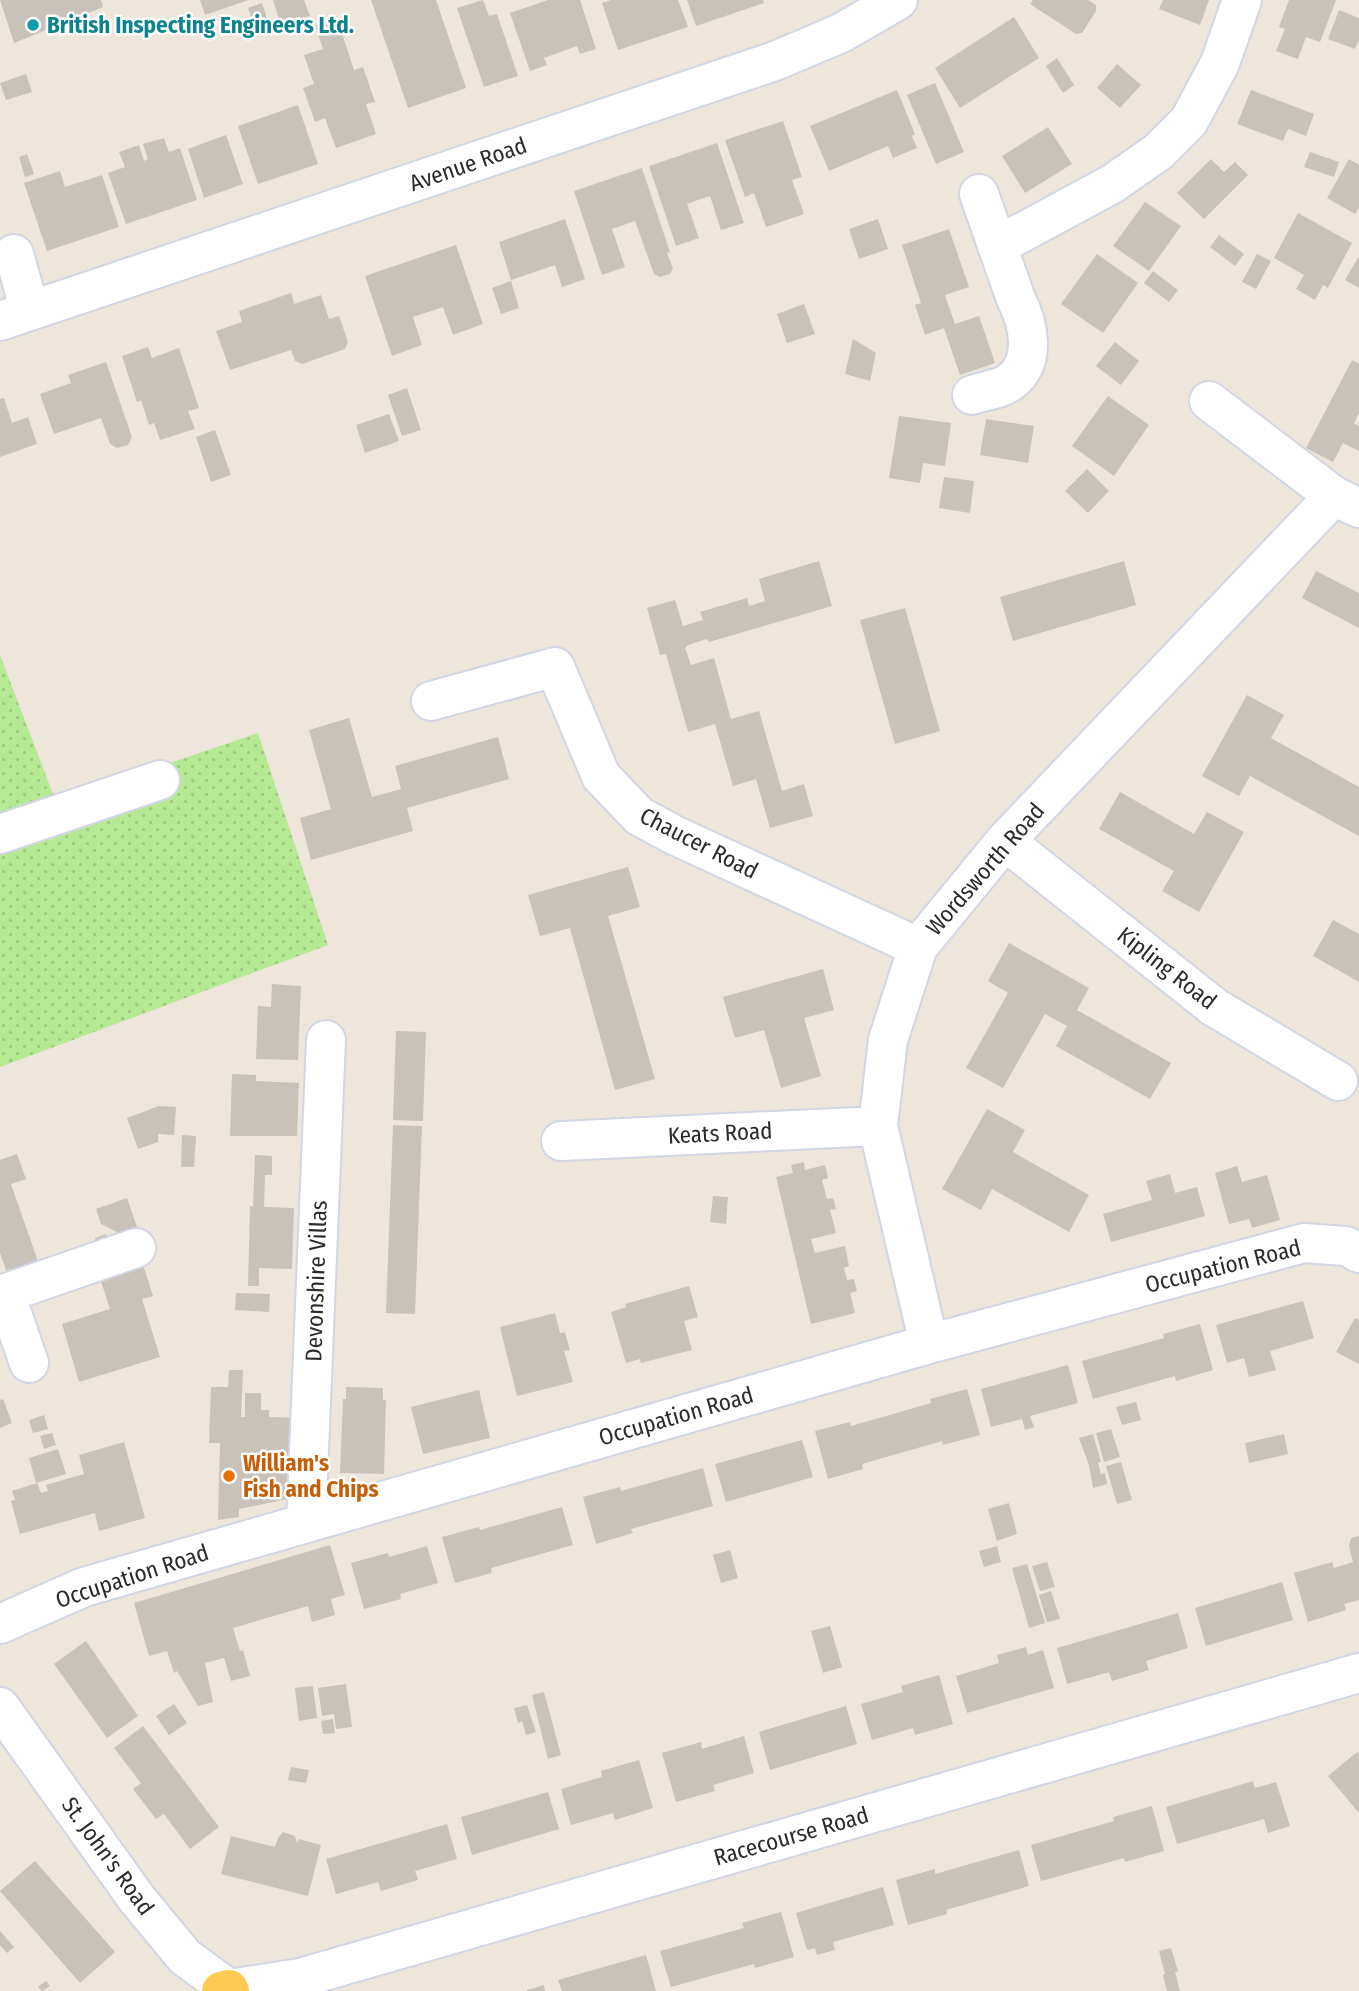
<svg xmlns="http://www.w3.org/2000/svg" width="1359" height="1991" viewBox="0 0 1359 1991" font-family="'Fira Sans Condensed',sans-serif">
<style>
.park{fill:url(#park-dots)}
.building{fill:#c9c2bb}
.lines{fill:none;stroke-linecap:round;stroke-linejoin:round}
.minor-casing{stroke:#d1d6e5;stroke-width:42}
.major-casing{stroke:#c8c8c8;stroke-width:42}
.minor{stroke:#fff;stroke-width:38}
.major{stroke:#fdca52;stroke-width:38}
.culture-dot{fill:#0f9aa8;stroke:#fff;stroke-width:2.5}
.food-dot{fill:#e8710a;stroke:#fff;stroke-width:2.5}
.labels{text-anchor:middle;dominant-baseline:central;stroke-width:5;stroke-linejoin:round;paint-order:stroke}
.culture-label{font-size:23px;font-weight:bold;fill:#0d838f;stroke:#fff;text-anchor:start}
.street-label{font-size:23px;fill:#2b2b2b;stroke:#fff}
.food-label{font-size:23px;font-weight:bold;fill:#c56008;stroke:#fff;text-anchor:start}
</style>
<defs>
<pattern id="park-dots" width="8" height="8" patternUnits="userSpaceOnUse" patternTransform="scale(1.75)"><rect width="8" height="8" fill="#b6e993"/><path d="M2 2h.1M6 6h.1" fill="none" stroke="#9dc87f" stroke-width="1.8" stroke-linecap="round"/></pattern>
</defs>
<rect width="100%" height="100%" fill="#eee5db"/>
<path class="park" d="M 0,655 L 56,802 L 258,733 L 328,945 L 0,1067 Z"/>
<path class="building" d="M 0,0 L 101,0 L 103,7 L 14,43 Z
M 200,0 L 249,0 L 205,15 Z
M 273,0 L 304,0 L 310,16 L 281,26 Z
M 371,0 L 436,0 L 466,88 L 408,108 Z
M 483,0 L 489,16 L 497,14 L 518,76 L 484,87 L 457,8 Z
M 548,0 L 580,0 L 596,49 L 580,54 L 577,46 L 544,58 L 547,65 L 530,71 L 510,13 Z
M 611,0 L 678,0 L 688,27 L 618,50 L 602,3 Z
M 687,0 L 763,0 L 764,3 L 696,26 Z
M 1033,0 L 1088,0 L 1096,5 L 1096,11 L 1082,33 L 1076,34 L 1030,4 Z
M 1163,0 L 1209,0 L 1200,25 L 1159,9 Z
M 1289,0 L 1336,0 L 1320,42 L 1306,37 L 1298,59 L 1276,51 L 1285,29 L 1279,27 Z
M 262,3 L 271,30 L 258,35 L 248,8 Z
M 1339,10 L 1359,18 L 1359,40 L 1355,49 L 1328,39 Z
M 1014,17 L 1039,58 L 960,108 L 935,68 Z
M 337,18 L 354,70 L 363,67 L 375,102 L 366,104 L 376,134 L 336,148 L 325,118 L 315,122 L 303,88 L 314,84 L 304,55 L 323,49 L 315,25 Z
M 1057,58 L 1074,85 L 1063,93 L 1046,66 Z
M 1117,64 L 1141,85 L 1120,108 L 1097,88 Z
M 26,74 L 32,92 L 6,100 L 0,83 Z
M 935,83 L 964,152 L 936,164 L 907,95 Z
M 897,90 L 915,134 L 912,136 L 917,148 L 893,158 L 888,146 L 829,171 L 810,126 Z
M 1251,90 L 1314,114 L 1306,136 L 1288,129 L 1283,141 L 1237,124 Z
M 298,105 L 318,164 L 258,184 L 238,126 Z
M 783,121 L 802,177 L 792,180 L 804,214 L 766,227 L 754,193 L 745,197 L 725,140 Z
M 1048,127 L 1072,164 L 1025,193 L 1002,156 Z
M 226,135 L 243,184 L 204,198 L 188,149 Z
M 164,138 L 169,152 L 180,148 L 197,200 L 126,224 L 108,173 L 125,167 L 119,152 L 139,145 L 144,161 L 148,159 L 143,144 Z
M 717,143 L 744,223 L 721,230 L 710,196 L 698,200 L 687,204 L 699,238 L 676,246 L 649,166 Z
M 1310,152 L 1339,162 L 1334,177 L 1304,167 Z
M 27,154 L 34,174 L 25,177 L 19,157 Z
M 1211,159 L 1224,172 L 1235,162 L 1248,175 L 1204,219 L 1177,193 Z
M 1349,159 L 1359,165 L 1359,207 L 1355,214 L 1327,198 Z
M 642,168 L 670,252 L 667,253 L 673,268 L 670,274 L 660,277 L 654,274 L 635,221 L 612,229 L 625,267 L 602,275 L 574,191 Z
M 60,171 L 65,187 L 102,175 L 119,227 L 47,251 L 24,183 Z
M 1145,202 L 1181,226 L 1149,271 L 1113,246 Z
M 1298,213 L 1352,243 L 1328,288 L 1323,285 L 1315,300 L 1296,289 L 1304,275 L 1274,258 Z
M 565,219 L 585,279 L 562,287 L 555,265 L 511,280 L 499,242 Z
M 878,219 L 888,249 L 859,259 L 849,229 Z
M 949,229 L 969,287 L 945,295 L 950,310 L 955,324 L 979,316 L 995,363 L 960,375 L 944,328 L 925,335 L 915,305 L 921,303 L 902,245 Z
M 1219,235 L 1244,254 L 1235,266 L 1210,247 Z
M 456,245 L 483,324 L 453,335 L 443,307 L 413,317 L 422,345 L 392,356 L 365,276 Z
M 1097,254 L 1138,283 L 1103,333 L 1061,304 Z
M 1257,254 L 1271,261 L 1256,289 L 1242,282 Z
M 1359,256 L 1359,288 L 1345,280 Z
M 1153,271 L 1178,290 L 1169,302 L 1144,283 Z
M 511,281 L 519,308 L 501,314 L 492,288 Z
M 291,293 L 294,304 L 321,295 L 329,319 L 339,316 L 348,342 L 345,349 L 302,364 L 295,361 L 291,350 L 230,370 L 216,331 L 242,322 L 239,311 Z
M 804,304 L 815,334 L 787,343 L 777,314 Z
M 853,339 L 876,353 L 870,381 L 845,374 Z
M 1115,342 L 1139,361 L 1121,385 L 1096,366 Z
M 148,347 L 152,358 L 179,348 L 199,408 L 188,411 L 195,429 L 160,440 L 154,423 L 149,425 L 141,400 L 137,402 L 122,356 Z
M 1352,360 L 1359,364 L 1359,413 L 1354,423 L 1359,426 L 1359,451 L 1343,443 L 1333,462 L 1306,448 Z
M 106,362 L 132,437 L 128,445 L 117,448 L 110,444 L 101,418 L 54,434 L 40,394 L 71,383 L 68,375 Z
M 407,388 L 421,430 L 402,436 L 388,395 Z
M 1108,396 L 1149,425 L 1114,476 L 1072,446 Z
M 4,398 L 12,423 L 28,417 L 37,444 L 0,457 L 0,399 Z
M 389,414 L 399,441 L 365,453 L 356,425 Z
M 899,416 L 951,423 L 945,466 L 923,463 L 920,483 L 889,478 Z
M 986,419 L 1034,426 L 1028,463 L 980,455 Z
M 215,430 L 231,475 L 211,482 L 196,437 Z
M 1087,469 L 1109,491 L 1088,513 L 1065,491 Z
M 944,477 L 974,481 L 970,513 L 939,508 Z
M 819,561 L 832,606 L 709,642 L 707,639 L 688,645 L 685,648 L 691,665 L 714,658 L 731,719 L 759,711 L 782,791 L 804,784 L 813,816 L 770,828 L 756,779 L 733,786 L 715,724 L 688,732 L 666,654 L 660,655 L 647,608 L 675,600 L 683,626 L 703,620 L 700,612 L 747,598 L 749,606 L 765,601 L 759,579 Z
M 1124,561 L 1136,605 L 1013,641 L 1000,597 Z
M 1316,571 L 1359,593 L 1359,628 L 1302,598 Z
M 905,608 L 940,731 L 895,744 L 860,620 Z
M 1247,695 L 1284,715 L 1271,738 L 1359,787 L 1359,836 L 1250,776 L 1239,796 L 1202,776 Z
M 349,718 L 372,797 L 401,789 L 395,766 L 498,737 L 509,779 L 407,808 L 413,831 L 311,860 L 300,818 L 331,809 L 309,730 Z
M 1120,792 L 1194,834 L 1207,812 L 1244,832 L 1199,912 L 1162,891 L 1174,871 L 1099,829 Z
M 628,867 L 640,907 L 608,916 L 655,1079 L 615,1090 L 570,928 L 540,936 L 528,895 Z
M 1333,920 L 1359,934 L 1359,982 L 1313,956 Z
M 1009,943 L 1089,988 L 1077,1010 L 1171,1063 L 1150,1099 L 1056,1046 L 1067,1026 L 1045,1014 L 1003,1088 L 966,1068 L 1008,993 L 988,981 Z
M 823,969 L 834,1010 L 804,1018 L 821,1076 L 781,1088 L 764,1030 L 735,1038 L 723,997 Z
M 272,984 L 301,986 L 298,1060 L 256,1059 L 258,1006 L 271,1007 Z
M 396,1031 L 426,1032 L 423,1121 L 393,1120 Z
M 232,1074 L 256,1075 L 256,1081 L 299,1083 L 297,1136 L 230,1136 Z
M 159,1106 L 176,1107 L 174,1135 L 158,1134 L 158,1142 L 138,1149 L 127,1118 Z
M 987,1109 L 1025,1130 L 1013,1152 L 1089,1195 L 1069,1232 L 992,1189 L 981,1210 L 942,1189 Z
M 393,1125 L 422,1126 L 415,1314 L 386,1313 Z
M 182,1135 L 196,1136 L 194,1167 L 181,1167 Z
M 17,1154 L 26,1179 L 11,1184 L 41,1270 L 10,1281 L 0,1253 L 0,1160 Z
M 255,1155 L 272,1156 L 272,1175 L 265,1175 L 264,1207 L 294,1208 L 292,1269 L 259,1268 L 259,1286 L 248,1286 L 250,1206 L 253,1207 Z
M 804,1162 L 805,1170 L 825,1165 L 828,1178 L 822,1180 L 827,1199 L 833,1198 L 836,1209 L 830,1210 L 836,1233 L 811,1239 L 815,1253 L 845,1246 L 849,1266 L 844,1268 L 847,1280 L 854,1279 L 857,1291 L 850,1293 L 855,1313 L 811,1324 L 776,1177 L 793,1173 L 791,1165 Z
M 1237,1166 L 1242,1182 L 1267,1175 L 1280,1220 L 1252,1228 L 1249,1219 L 1229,1224 L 1215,1173 Z
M 1170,1174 L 1175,1193 L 1197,1187 L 1205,1216 L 1111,1242 L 1103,1214 L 1152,1200 L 1146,1181 Z
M 713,1196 L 728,1197 L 726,1224 L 710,1222 Z
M 127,1198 L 137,1227 L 119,1233 L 101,1224 L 96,1209 Z
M 106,1234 L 110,1244 L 98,1248 L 95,1238 Z
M 141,1258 L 153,1296 L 142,1299 L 160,1357 L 79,1382 L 62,1324 L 110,1309 L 98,1272 Z
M 689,1286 L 698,1317 L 684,1321 L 692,1350 L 641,1363 L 640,1359 L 626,1363 L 611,1312 L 626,1307 L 625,1304 Z
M 236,1293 L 270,1294 L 269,1312 L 235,1310 Z
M 1303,1301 L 1314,1338 L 1270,1351 L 1276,1370 L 1249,1377 L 1244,1358 L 1227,1363 L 1216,1325 Z
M 555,1313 L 560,1333 L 565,1332 L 570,1350 L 564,1351 L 573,1382 L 517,1396 L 500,1327 Z
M 1355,1318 L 1359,1320 L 1359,1364 L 1336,1352 Z
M 1200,1324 L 1213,1370 L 1176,1381 L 1175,1376 L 1093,1399 L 1082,1361 L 1164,1338 L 1163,1334 Z
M 1068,1365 L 1078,1403 L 1030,1416 L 1034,1427 L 1025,1430 L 1022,1419 L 991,1427 L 981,1389 Z
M 229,1370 L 243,1370 L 241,1417 L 245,1417 L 245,1393 L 261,1393 L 261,1410 L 269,1410 L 269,1417 L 299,1418 L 297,1497 L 239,1509 L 239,1517 L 218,1520 L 220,1443 L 209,1443 L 211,1387 L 228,1387 Z
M 346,1387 L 383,1388 L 383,1400 L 386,1400 L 384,1474 L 340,1473 L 343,1399 L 346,1399 Z
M 967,1389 L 980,1435 L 943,1445 L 942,1441 L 862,1464 L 863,1469 L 828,1479 L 815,1431 L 850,1422 L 851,1426 L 893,1414 L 931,1403 L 930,1399 Z
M 479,1390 L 490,1438 L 423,1454 L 411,1407 Z
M 3,1399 L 12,1423 L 0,1428 L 0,1400 Z
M 1136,1402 L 1141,1420 L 1122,1425 L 1116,1407 Z
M 44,1415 L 48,1429 L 33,1433 L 29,1420 Z
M 1111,1429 L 1120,1457 L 1104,1462 L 1096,1433 Z
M 52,1433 L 56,1445 L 44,1449 L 40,1436 Z
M 1093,1434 L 1101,1462 L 1098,1463 L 1101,1474 L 1105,1473 L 1107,1484 L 1093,1488 L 1089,1465 L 1079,1438 Z
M 1284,1434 L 1288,1454 L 1249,1463 L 1245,1443 Z
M 802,1440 L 813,1477 L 726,1502 L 715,1464 Z
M 124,1442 L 145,1518 L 99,1531 L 95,1513 L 20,1534 L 11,1501 L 15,1500 L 12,1491 L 37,1483 L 41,1493 L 48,1491 L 46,1485 L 84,1474 L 79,1455 Z
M 58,1449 L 66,1474 L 36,1483 L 29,1458 Z
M 1121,1462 L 1132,1500 L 1117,1504 L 1106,1466 Z
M 703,1468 L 713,1506 L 631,1529 L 633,1533 L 596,1544 L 583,1497 L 620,1487 L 621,1491 Z
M 1009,1503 L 1017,1534 L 997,1541 L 988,1509 Z
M 562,1507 L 573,1545 L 491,1568 L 492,1573 L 455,1583 L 442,1537 L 479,1527 L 480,1530 Z
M 1359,1536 L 1359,1600 L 1344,1604 L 1346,1610 L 1308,1622 L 1294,1573 L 1332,1562 L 1334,1568 L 1353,1562 L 1349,1546 L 1351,1538 Z
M 330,1545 L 345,1595 L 331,1599 L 335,1615 L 312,1622 L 308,1606 L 233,1628 L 240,1651 L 243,1650 L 250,1676 L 231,1681 L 224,1658 L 205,1663 L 213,1702 L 198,1706 L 177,1671 L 174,1673 L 167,1651 L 149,1656 L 134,1603 Z
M 427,1546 L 438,1583 L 400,1594 L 401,1599 L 364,1609 L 351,1563 L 388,1553 L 389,1557 Z
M 997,1546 L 1001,1562 L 984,1567 L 979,1551 Z
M 730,1550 L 738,1578 L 721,1583 L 713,1555 Z
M 1047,1562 L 1055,1587 L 1040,1591 L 1032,1566 Z
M 1027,1564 L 1045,1623 L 1029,1628 L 1012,1568 Z
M 1282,1582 L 1293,1620 L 1206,1646 L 1195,1608 Z
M 1051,1591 L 1060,1619 L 1047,1622 L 1039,1595 Z
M 1178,1613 L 1188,1648 L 1146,1661 L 1149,1670 L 1112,1681 L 1109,1672 L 1067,1684 L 1057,1648 Z
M 830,1626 L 842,1667 L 823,1673 L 811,1631 Z
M 86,1641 L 138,1716 L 107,1738 L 54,1664 Z
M 1026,1647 L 1028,1655 L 1043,1650 L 1054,1688 L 967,1713 L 956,1676 L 999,1663 L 997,1655 Z
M 939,1675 L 953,1724 L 915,1735 L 913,1728 L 872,1740 L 861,1704 L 903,1692 L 901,1686 Z
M 346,1684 L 352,1727 L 336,1729 L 334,1714 L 322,1716 L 318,1688 Z
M 313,1686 L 317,1718 L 299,1721 L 295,1688 Z
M 544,1692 L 561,1755 L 548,1759 L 532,1695 Z
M 174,1704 L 187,1723 L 169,1735 L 156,1716 Z
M 527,1705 L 536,1732 L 526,1735 L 522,1721 L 518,1723 L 514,1708 Z
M 846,1706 L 857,1744 L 770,1770 L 759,1732 Z
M 333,1719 L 335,1733 L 323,1734 L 321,1721 Z
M 143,1726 L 219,1827 L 190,1849 L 164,1814 L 156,1819 L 133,1789 L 141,1783 L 114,1748 Z
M 744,1736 L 754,1773 L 713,1785 L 715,1791 L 676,1802 L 662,1753 L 701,1742 L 702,1749 Z
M 1357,1752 L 1359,1755 L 1359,1813 L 1328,1776 Z
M 639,1760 L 653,1808 L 615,1820 L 613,1813 L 571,1825 L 561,1789 L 602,1777 L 601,1771 Z
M 291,1767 L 309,1770 L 306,1783 L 288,1780 Z
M 1253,1781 L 1255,1788 L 1276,1782 L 1290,1826 L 1268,1833 L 1264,1819 L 1177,1844 L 1166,1807 Z
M 548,1792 L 559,1829 L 472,1855 L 461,1817 Z
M 1152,1806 L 1164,1851 L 1125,1862 L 1124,1858 L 1041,1881 L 1031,1845 L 1114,1821 L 1113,1817 Z
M 447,1824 L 457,1859 L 415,1871 L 418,1880 L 381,1891 L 378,1882 L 336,1894 L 326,1859 Z
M 283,1832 L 295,1836 L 297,1843 L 299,1839 L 321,1845 L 308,1896 L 221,1874 L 231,1836 L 275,1847 L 278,1838 Z
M 1019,1850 L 1029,1886 L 946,1910 L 947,1914 L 908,1925 L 896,1880 L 935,1869 L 935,1874 Z
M 35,1861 L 115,1952 L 80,1983 L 0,1891 Z
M 883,1887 L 894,1925 L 833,1942 L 835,1950 L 817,1955 L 815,1948 L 807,1950 L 796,1913 Z
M 781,1912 L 794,1957 L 755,1968 L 754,1964 L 671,1987 L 660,1951 L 744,1928 L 742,1923 Z
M 0,1931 L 14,1947 L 7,1953 L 0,1945 Z
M 1171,1948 L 1178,1971 L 1175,1972 L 1180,1991 L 1167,1991 L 1163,1975 L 1165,1974 L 1159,1951 Z
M 646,1955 L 656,1991 L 562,1991 L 558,1980 Z
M 46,1981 L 50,1986 L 42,1991 L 38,1987 Z
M 544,1985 L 545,1991 L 527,1991 L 527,1990 Z"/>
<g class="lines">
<g class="minor-casing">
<path id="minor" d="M 997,246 L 1112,184 L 1158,152 L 1189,121 L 1220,63 L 1242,0
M 14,254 L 30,311
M 0,321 L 775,61 L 841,33 L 898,0
M 972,395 C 983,391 1001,389 1010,382 C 1037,363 1029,324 1016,299 L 979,194
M 1209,401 L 1334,496
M 431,701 L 555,667 L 601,776 L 639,816 L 674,835 L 918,947
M 0,834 L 160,780
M 1005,841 L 1214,1007 L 1338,1081
M 561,1141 L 878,1126
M 5,1293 L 29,1363
M 0,1295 L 136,1248
M 929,1344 L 878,1126 L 888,1040 L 918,947 L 1005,841 L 1334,496 L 1359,508
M 306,1522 L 326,1040
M 0,1624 L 84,1587 L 929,1344 L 1304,1243 L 1346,1246 L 1359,1253
M 0,1707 L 137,1899 L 185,1957 L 229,1989 L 300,1978 L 1359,1673"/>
</g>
<g class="major-casing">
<path id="major" d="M 221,1991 L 229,1989 L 230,1991"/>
</g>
<use href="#minor" class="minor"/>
<use href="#major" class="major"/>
</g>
<circle class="culture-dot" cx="33" cy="25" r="7"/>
<circle class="food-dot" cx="229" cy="1476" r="7"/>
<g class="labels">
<g class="culture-label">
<text x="47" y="25">British Inspecting Engineers Ltd.</text>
</g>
<g class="street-label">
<text transform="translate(468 164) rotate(-19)">Avenue Road</text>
<text transform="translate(699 843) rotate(27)">Chaucer Road</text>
<text transform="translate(985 869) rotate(-49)">Wordsworth Road</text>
<text transform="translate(1167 968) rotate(38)">Kipling Road</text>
<text transform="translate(720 1133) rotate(-3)">Keats Road</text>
<text transform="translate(1223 1266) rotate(-14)">Occupation Road</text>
<text transform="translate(316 1281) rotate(-88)">Devonshire Villas</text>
<text transform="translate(676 1416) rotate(-16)">Occupation Road</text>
<text transform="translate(132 1576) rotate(-18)">Occupation Road</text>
<text transform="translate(791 1836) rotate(-16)">Racecourse Road</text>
<text transform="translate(108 1856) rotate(54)">St. John's Road</text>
</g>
<g class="food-label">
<text x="243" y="1463">William's<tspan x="243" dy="26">Fish and Chips</tspan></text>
</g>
</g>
</svg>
